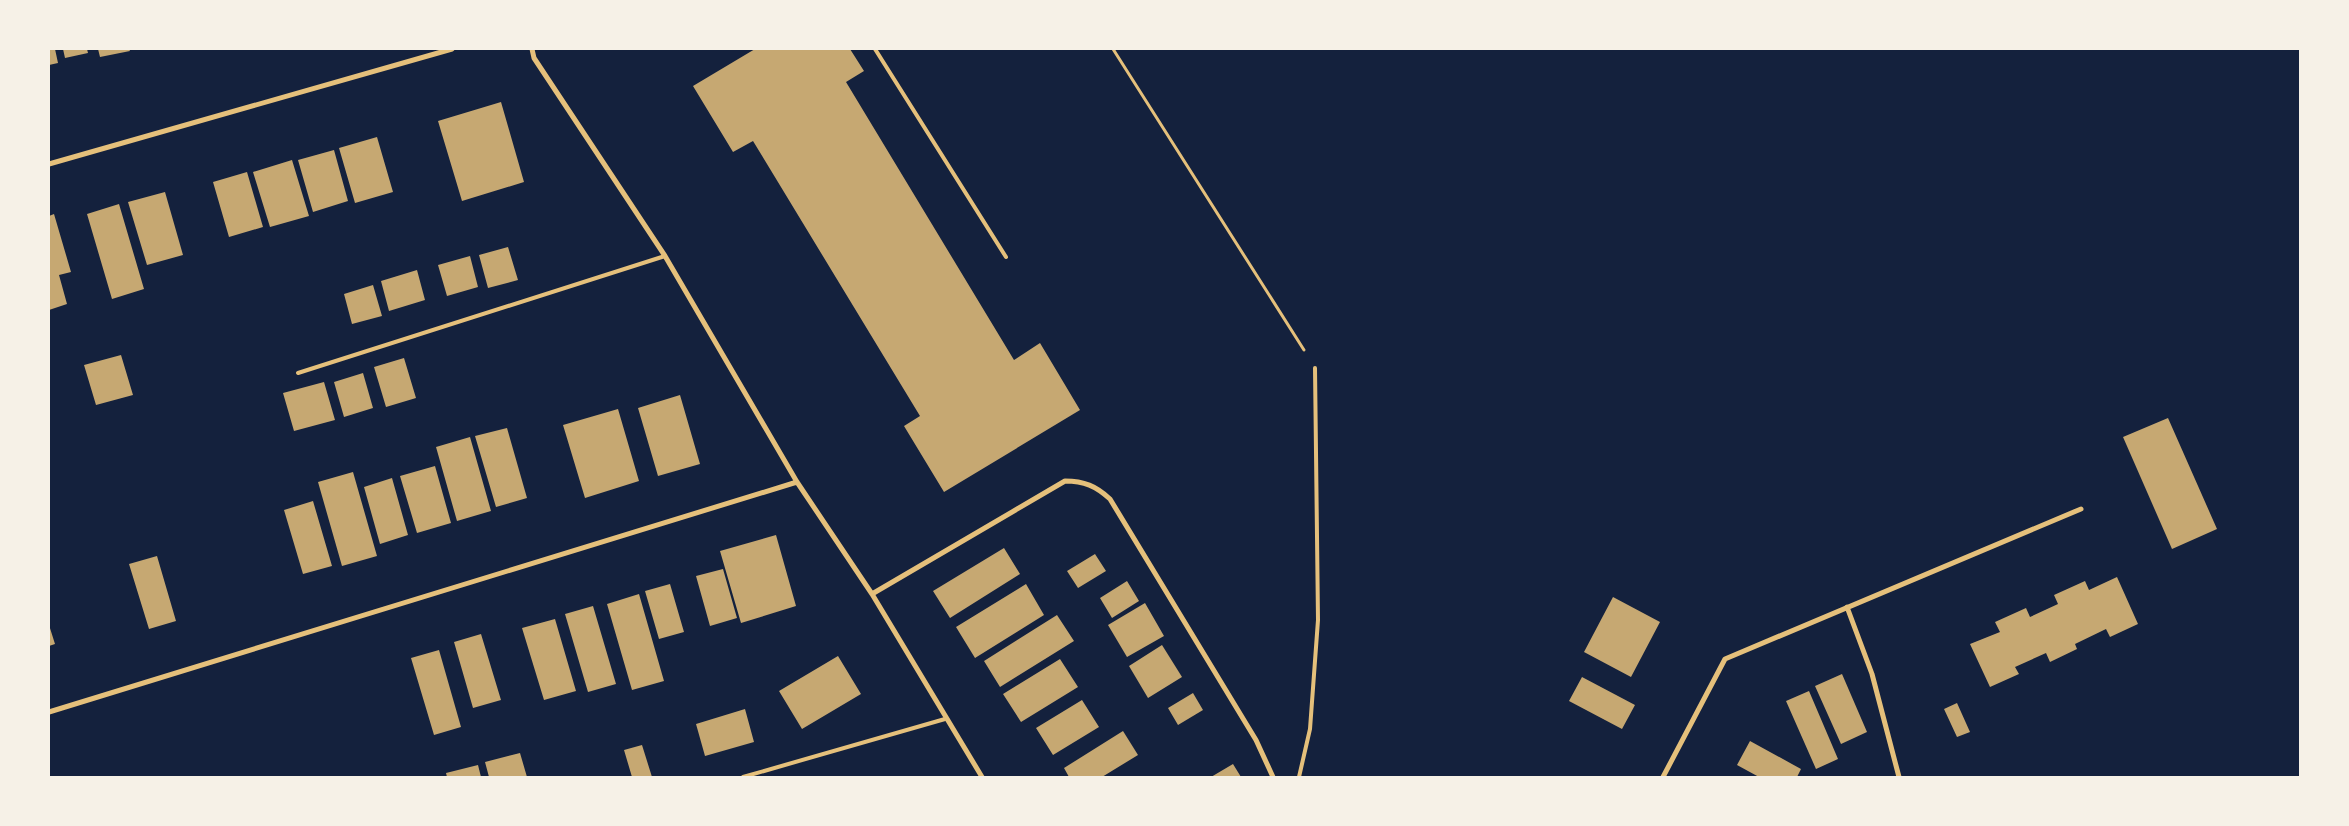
<svg xmlns="http://www.w3.org/2000/svg" width="2349" height="826" viewBox="0 0 2349 826" font-family="'PT Sans Narrow',sans-serif">
<style>
.building{fill:#c6a872}
.lines{fill:none;stroke-linecap:round;stroke-linejoin:round}
.path{stroke:#e5c07b;stroke-width:3}
.service{stroke:#e5c07b;stroke-width:4}
.minor{stroke:#e5c07b;stroke-width:5}
</style>
<rect width="100%" height="100%" fill="#14213d"/>
<path class="building" d="M 49,49 L 55,49 L 58,63 L 49,65 Z
M 63,49 L 87,49 L 88,53 L 65,58 Z
M 98,49 L 129,49 L 130,51 L 100,57 Z
M 755,49 L 850,49 L 864,71 L 846,82 L 1014,360 L 1040,343 L 1080,410 L 944,492 L 904,426 L 920,416 L 753,141 L 733,152 L 693,86 Z
M 501,102 L 524,182 L 462,201 L 438,121 Z
M 377,137 L 393,192 L 355,203 L 339,148 Z
M 334,150 L 348,201 L 313,212 L 298,160 Z
M 292,160 L 309,216 L 270,227 L 253,172 Z
M 247,172 L 263,227 L 229,237 L 213,182 Z
M 165,192 L 183,255 L 147,265 L 128,202 Z
M 119,204 L 144,289 L 112,299 L 87,214 Z
M 54,214 L 71,272 L 59,275 L 67,304 L 49,310 L 49,216 Z
M 508,247 L 518,280 L 488,288 L 479,255 Z
M 470,256 L 478,287 L 447,296 L 438,265 Z
M 417,270 L 425,300 L 389,311 L 381,281 Z
M 373,285 L 382,316 L 352,324 L 344,294 Z
M 121,355 L 133,395 L 96,405 L 84,365 Z
M 404,358 L 416,398 L 386,407 L 374,367 Z
M 363,373 L 373,408 L 344,417 L 334,382 Z
M 324,382 L 335,420 L 294,431 L 283,393 Z
M 680,395 L 700,464 L 658,476 L 638,408 Z
M 618,409 L 639,481 L 585,498 L 563,425 Z
M 2168,418 L 2217,529 L 2172,549 L 2123,437 Z
M 507,428 L 527,498 L 496,507 L 475,436 Z
M 470,437 L 491,511 L 457,521 L 436,447 Z
M 435,466 L 451,523 L 417,533 L 400,476 Z
M 353,472 L 377,556 L 342,566 L 318,482 Z
M 392,478 L 408,535 L 380,544 L 364,487 Z
M 313,501 L 332,566 L 303,574 L 284,510 Z
M 776,535 L 796,606 L 741,623 L 720,551 Z
M 1004,548 L 1020,574 L 950,618 L 933,591 Z
M 1095,554 L 1106,571 L 1078,588 L 1067,571 Z
M 157,556 L 176,621 L 149,629 L 129,564 Z
M 723,569 L 737,618 L 710,626 L 696,576 Z
M 2117,577 L 2138,624 L 2110,637 L 2106,629 L 2075,644 L 2077,649 L 2050,662 L 2046,653 L 2015,667 L 2019,674 L 1990,687 L 1970,644 L 2000,632 L 1995,622 L 2026,608 L 2030,617 L 2058,604 L 2054,595 L 2085,581 L 2089,590 Z
M 1127,581 L 1139,601 L 1112,618 L 1100,598 Z
M 670,584 L 684,632 L 659,639 L 645,591 Z
M 1026,584 L 1044,615 L 975,658 L 956,627 Z
M 639,594 L 664,681 L 632,690 L 607,604 Z
M 1613,597 L 1660,622 L 1631,677 L 1584,652 Z
M 1145,603 L 1164,636 L 1127,657 L 1108,625 Z
M 593,606 L 616,684 L 588,692 L 565,614 Z
M 1057,615 L 1074,641 L 1000,687 L 984,661 Z
M 555,619 L 576,691 L 544,700 L 522,628 Z
M 49,625 L 55,644 L 49,646 Z
M 481,634 L 501,700 L 473,708 L 454,642 Z
M 1162,645 L 1182,677 L 1148,698 L 1129,666 Z
M 439,650 L 461,727 L 434,735 L 411,658 Z
M 838,656 L 861,694 L 802,729 L 779,691 Z
M 1060,659 L 1078,687 L 1021,722 L 1003,694 Z
M 1842,674 L 1867,732 L 1841,744 L 1815,686 Z
M 1582,677 L 1635,705 L 1622,729 L 1569,701 Z
M 1809,691 L 1838,759 L 1816,769 L 1786,701 Z
M 1193,693 L 1203,710 L 1178,725 L 1168,708 Z
M 1082,700 L 1099,727 L 1053,755 L 1036,728 Z
M 1957,703 L 1970,732 L 1957,737 L 1944,709 Z
M 745,709 L 754,742 L 705,756 L 696,724 Z
M 1123,731 L 1138,755 L 1102,777 L 1069,777 L 1064,768 Z
M 1750,741 L 1801,769 L 1797,777 L 1759,777 L 1737,765 Z
M 642,745 L 652,777 L 632,777 L 624,750 Z
M 520,753 L 527,777 L 489,777 L 485,762 Z
M 1233,764 L 1241,777 L 1211,777 Z
M 478,765 L 481,777 L 447,777 L 446,773 Z"/>
<g class="lines">
<path class="path" d="M 1113,49 L 1304,350"/>
<path class="service" d="M 875,49 L 1006,257
M 298,373 L 665,256
M 743,777 L 945,719
M 1299,777 L 1310,729 L 1318,620 L 1315,368"/>
<path class="minor" d="M 532,49 L 534,58 L 665,256 L 797,482 L 872,594 L 982,777
M 49,164 L 452,49
M 872,594 L 1065,481 C 1084,481 1096,486 1110,499 L 1256,740 L 1273,777
M 1847,607 L 1872,674 L 1899,777
M 49,712 L 797,482
M 1663,777 L 1725,659 L 2081,509"/>
</g>
<rect width="2349" height="826" fill="none" stroke="#f6f1e7" stroke-width="100"/>
</svg>
